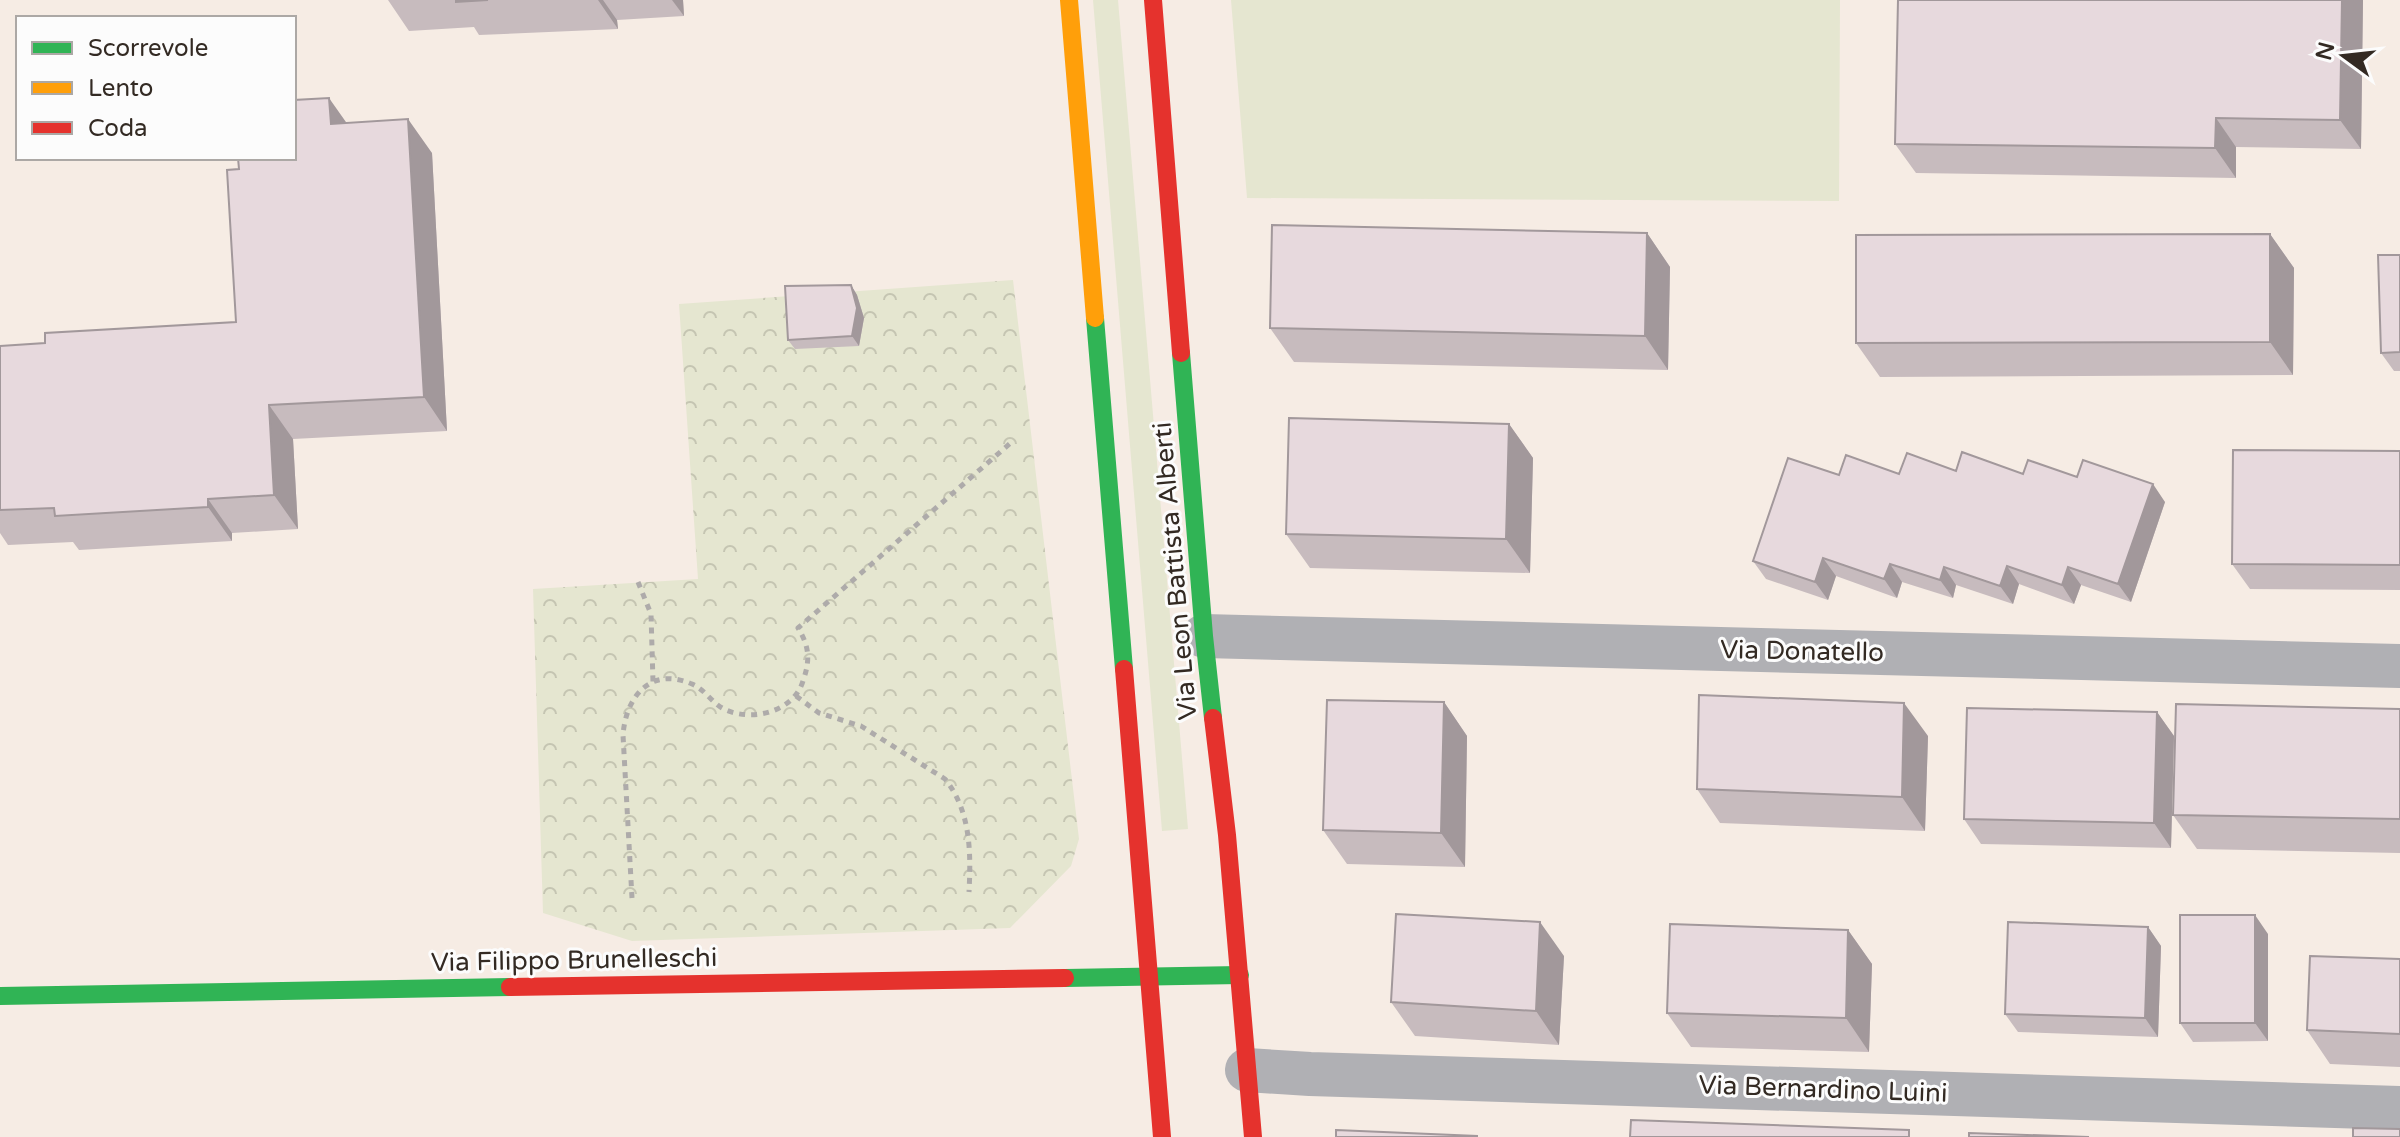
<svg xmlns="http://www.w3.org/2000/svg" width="2400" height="1137" viewBox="0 0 2400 1137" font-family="'Varela Round',sans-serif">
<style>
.grass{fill:#e5e6d0}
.park{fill:url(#park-crowns)}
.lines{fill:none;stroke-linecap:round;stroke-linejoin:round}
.path{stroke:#aeabaa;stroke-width:5;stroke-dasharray:6 6;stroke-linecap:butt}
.street{stroke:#b0b0b4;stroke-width:44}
.fast{stroke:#30b455;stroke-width:18}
.slow{stroke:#ff9f0a;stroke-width:18}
.jam{stroke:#e5322d;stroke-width:18}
.wall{fill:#c7bbbe}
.shaded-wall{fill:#a2989b}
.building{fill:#e7d9dd;stroke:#a2989b;stroke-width:2}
.labels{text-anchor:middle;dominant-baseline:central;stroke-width:6;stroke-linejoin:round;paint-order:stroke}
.street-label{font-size:26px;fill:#332a23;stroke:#fcfcfc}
</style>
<defs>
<pattern id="park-crowns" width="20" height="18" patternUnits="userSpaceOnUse" patternTransform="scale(2)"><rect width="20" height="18" fill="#e5e6d0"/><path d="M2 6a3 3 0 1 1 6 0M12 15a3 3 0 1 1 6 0" fill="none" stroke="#c5c5b2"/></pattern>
</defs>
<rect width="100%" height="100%" fill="#f6ece4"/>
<path class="grass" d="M 1093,0 L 1118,0 L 1188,829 L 1162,831 Z
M 1231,0 L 1840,0 L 1839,201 L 1247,198 Z"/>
<path class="park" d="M 1013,280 L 1079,839 L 1071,866 L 1010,928 L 632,941 L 543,913 L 533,589 L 698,579 L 679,304 Z"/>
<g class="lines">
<path class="path" d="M 638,582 L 651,614 L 653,682
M 796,696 L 819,713 L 861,726 L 945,779 C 971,811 971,853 969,892
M 632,898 L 623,735 C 626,696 651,666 692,684 C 706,690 712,704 726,710 C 754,722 794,711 803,681 C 810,661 810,647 798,628 L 1014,440"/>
<path class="street" d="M 1204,636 L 2400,666
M 1247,1070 L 1310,1074 L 2400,1108"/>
<path class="fast" d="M 1095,318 L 1124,669
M 1181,353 L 1204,636 L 1213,718
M 1065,978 L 1240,975
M 0,996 L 510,987"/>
<path class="slow" d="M 1069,0 L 1095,318"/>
<path class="jam" d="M 1153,0 L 1181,353
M 1124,669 L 1162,1137
M 1213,718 L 1227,835 L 1253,1137
M 510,987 L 1065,978"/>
</g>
<path class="wall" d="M 388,0 L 683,0 L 684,16 L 617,20 L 618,29 L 479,35 L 474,27 L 409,31 Z
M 2363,0 L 2361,149 L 2236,147 L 2236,178 L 1916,173 L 1895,144 Z
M 347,123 L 432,153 L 447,431 L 293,439 L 298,529 L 232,533 L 232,541 L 79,550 L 73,542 L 8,545 L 0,533 L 0,346 L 45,343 L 236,322 L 239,169 Z
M 1647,233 L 1670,267 L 1668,370 L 1294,362 L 1270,328 Z
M 2270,234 L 2294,268 L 2293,375 L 1880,377 L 1856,343 Z
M 2400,255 L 2400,371 L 2394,371 L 2381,353 Z
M 851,285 L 857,295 L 864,318 L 859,346 L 795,349 L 788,340 Z
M 1509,424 L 1533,458 L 1530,573 L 1310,568 L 1286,534 Z
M 2400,451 L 2400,590 L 2250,589 L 2232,564 Z
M 1956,471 L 2077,477 L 2165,502 L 2131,602 L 2081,585 L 2074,604 L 2019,584 L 2013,604 L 1956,585 L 1953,598 L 1902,582 L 1897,598 L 1836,576 L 1828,600 L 1766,579 L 1753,561 L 1839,475 L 1899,474 Z
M 1444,702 L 1467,736 L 1465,867 L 1347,864 L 1323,830 Z
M 2400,709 L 2400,853 L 2197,849 L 2173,815 Z
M 2157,712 L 2174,736 L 2171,848 L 1981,844 L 1964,819 Z
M 1928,736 L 1925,831 L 1720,823 L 1697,789 Z
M 2148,927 L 2161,946 L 2158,1037 L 2018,1032 L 2005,1014 Z
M 1848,930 L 1872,964 L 1869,1052 L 1691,1047 L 1667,1013 Z
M 2268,934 L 2268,1041 L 2193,1042 L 2180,1023 Z
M 1564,956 L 1559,1045 L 1415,1036 L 1391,1002 Z
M 2400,959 L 2400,1067 L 2330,1064 L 2307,1030 Z"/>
<path class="shaded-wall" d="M 598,0 L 603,0 L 617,20 L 618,29 Z
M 672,0 L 683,0 L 684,16 Z
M 2342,0 L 2363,0 L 2361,149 L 2340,120 Z
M 329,98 L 353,132 L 331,124 Z
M 2216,118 L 2236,147 L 2236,178 L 2215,148 Z
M 408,119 L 432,153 L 447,431 L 424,397 Z
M 1647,233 L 1670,267 L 1668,370 L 1645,336 Z
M 2270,234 L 2294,268 L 2293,375 L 2270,342 Z
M 851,285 L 857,295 L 864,318 L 859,346 L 852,336 Z
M 269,405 L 293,439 L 298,529 L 274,495 Z
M 1509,424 L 1533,458 L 1530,573 L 1506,539 Z
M 2153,484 L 2165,502 L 2131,602 L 2118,584 Z
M 208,499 L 232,533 L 232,541 L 208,507 Z
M 1823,558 L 1836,576 L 1828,600 L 1815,582 Z
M 1890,564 L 1902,582 L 1897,598 L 1884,579 Z
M 2007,566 L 2019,584 L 2013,604 L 2000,586 Z
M 1944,567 L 1956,585 L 1953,598 L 1940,580 Z
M 2068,567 L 2081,585 L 2074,604 L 2062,585 Z
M 1444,702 L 1467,736 L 1465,867 L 1441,833 Z
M 1904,703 L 1928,736 L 1925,831 L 1902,797 Z
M 2157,712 L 2174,736 L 2171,848 L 2154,823 Z
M 2255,915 L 2268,934 L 2268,1041 L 2255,1023 Z
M 1540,922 L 1564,956 L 1559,1045 L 1536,1011 Z
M 2148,927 L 2161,946 L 2158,1037 L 2145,1018 Z
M 1848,930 L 1872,964 L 1869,1052 L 1846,1018 Z"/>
<path class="building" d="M 456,0 L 488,0 L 456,2 Z
M 1898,0 L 2342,0 L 2340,120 L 2216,118 L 2215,148 L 1895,144 Z
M 329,98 L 331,124 L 408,119 L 424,397 L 269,405 L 274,495 L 208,499 L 208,507 L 55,516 L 54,508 L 0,510 L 0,346 L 45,343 L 45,333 L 236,322 L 227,170 L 239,169 L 238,158 L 294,158 L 294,100 Z
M 1272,225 L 1647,233 L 1645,336 L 1270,328 Z
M 2270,234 L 2270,342 L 1856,343 L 1856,235 Z
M 2378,255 L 2400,255 L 2400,352 L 2381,353 Z
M 851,285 L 857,308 L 852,336 L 788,340 L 785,286 Z
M 1289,418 L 1509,424 L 1506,539 L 1286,534 Z
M 2233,450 L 2400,451 L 2400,565 L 2232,564 Z
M 1962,452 L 2023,474 L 2028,460 L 2077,477 L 2083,460 L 2153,484 L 2118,584 L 2068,567 L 2062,585 L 2007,566 L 2000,586 L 1944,567 L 1940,580 L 1890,564 L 1884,579 L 1823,558 L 1815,582 L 1753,561 L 1788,458 L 1839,475 L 1846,455 L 1899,474 L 1907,453 L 1956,471 Z
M 1699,695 L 1904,703 L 1902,797 L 1697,789 Z
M 1327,700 L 1444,702 L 1441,833 L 1323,830 Z
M 2176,704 L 2400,709 L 2400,819 L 2173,815 Z
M 1967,708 L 2157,712 L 2154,823 L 1964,819 Z
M 1396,914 L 1540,922 L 1536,1011 L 1391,1002 Z
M 2180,915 L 2255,915 L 2255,1023 L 2180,1023 Z
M 2008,922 L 2148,927 L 2145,1018 L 2005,1014 Z
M 1670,924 L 1848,930 L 1846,1018 L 1667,1013 Z
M 2310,956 L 2400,959 L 2400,1034 L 2307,1030 Z
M 1631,1120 L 1909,1130 L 1909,1137 L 1630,1137 Z
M 2353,1128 L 2400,1129 L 2400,1137 L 2353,1137 Z
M 1336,1130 L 1477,1136 L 1477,1137 L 1336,1137 Z
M 1969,1133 L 2089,1137 L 1969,1137 Z"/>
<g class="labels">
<g class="street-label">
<text transform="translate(1175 571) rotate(-95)">Via Leon Battista Alberti</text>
<text transform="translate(1802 651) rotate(1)">Via Donatello</text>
<text transform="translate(574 960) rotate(-1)">Via Filippo Brunelleschi</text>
<text transform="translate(1823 1089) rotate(2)">Via Bernardino Luini</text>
</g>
</g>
<rect x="16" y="16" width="280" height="144" fill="#fcfcfc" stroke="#aca8a5" stroke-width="2"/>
<rect x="32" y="42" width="40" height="12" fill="#30b455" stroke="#aca8a5" stroke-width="2"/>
<text x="88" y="56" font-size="24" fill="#332a23">Scorrevole</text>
<rect x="32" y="82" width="40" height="12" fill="#ff9f0a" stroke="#aca8a5" stroke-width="2"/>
<text x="88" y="96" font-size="24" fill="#332a23">Lento</text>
<rect x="32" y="122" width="40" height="12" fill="#e5322d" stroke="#aca8a5" stroke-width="2"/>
<text x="88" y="136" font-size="24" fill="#332a23">Coda</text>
<g transform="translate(2344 56) rotate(285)" stroke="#fcfcfc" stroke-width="6" paint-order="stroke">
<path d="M0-6L14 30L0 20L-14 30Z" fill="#332a23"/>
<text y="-12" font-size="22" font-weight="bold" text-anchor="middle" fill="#332a23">N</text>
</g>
</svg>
